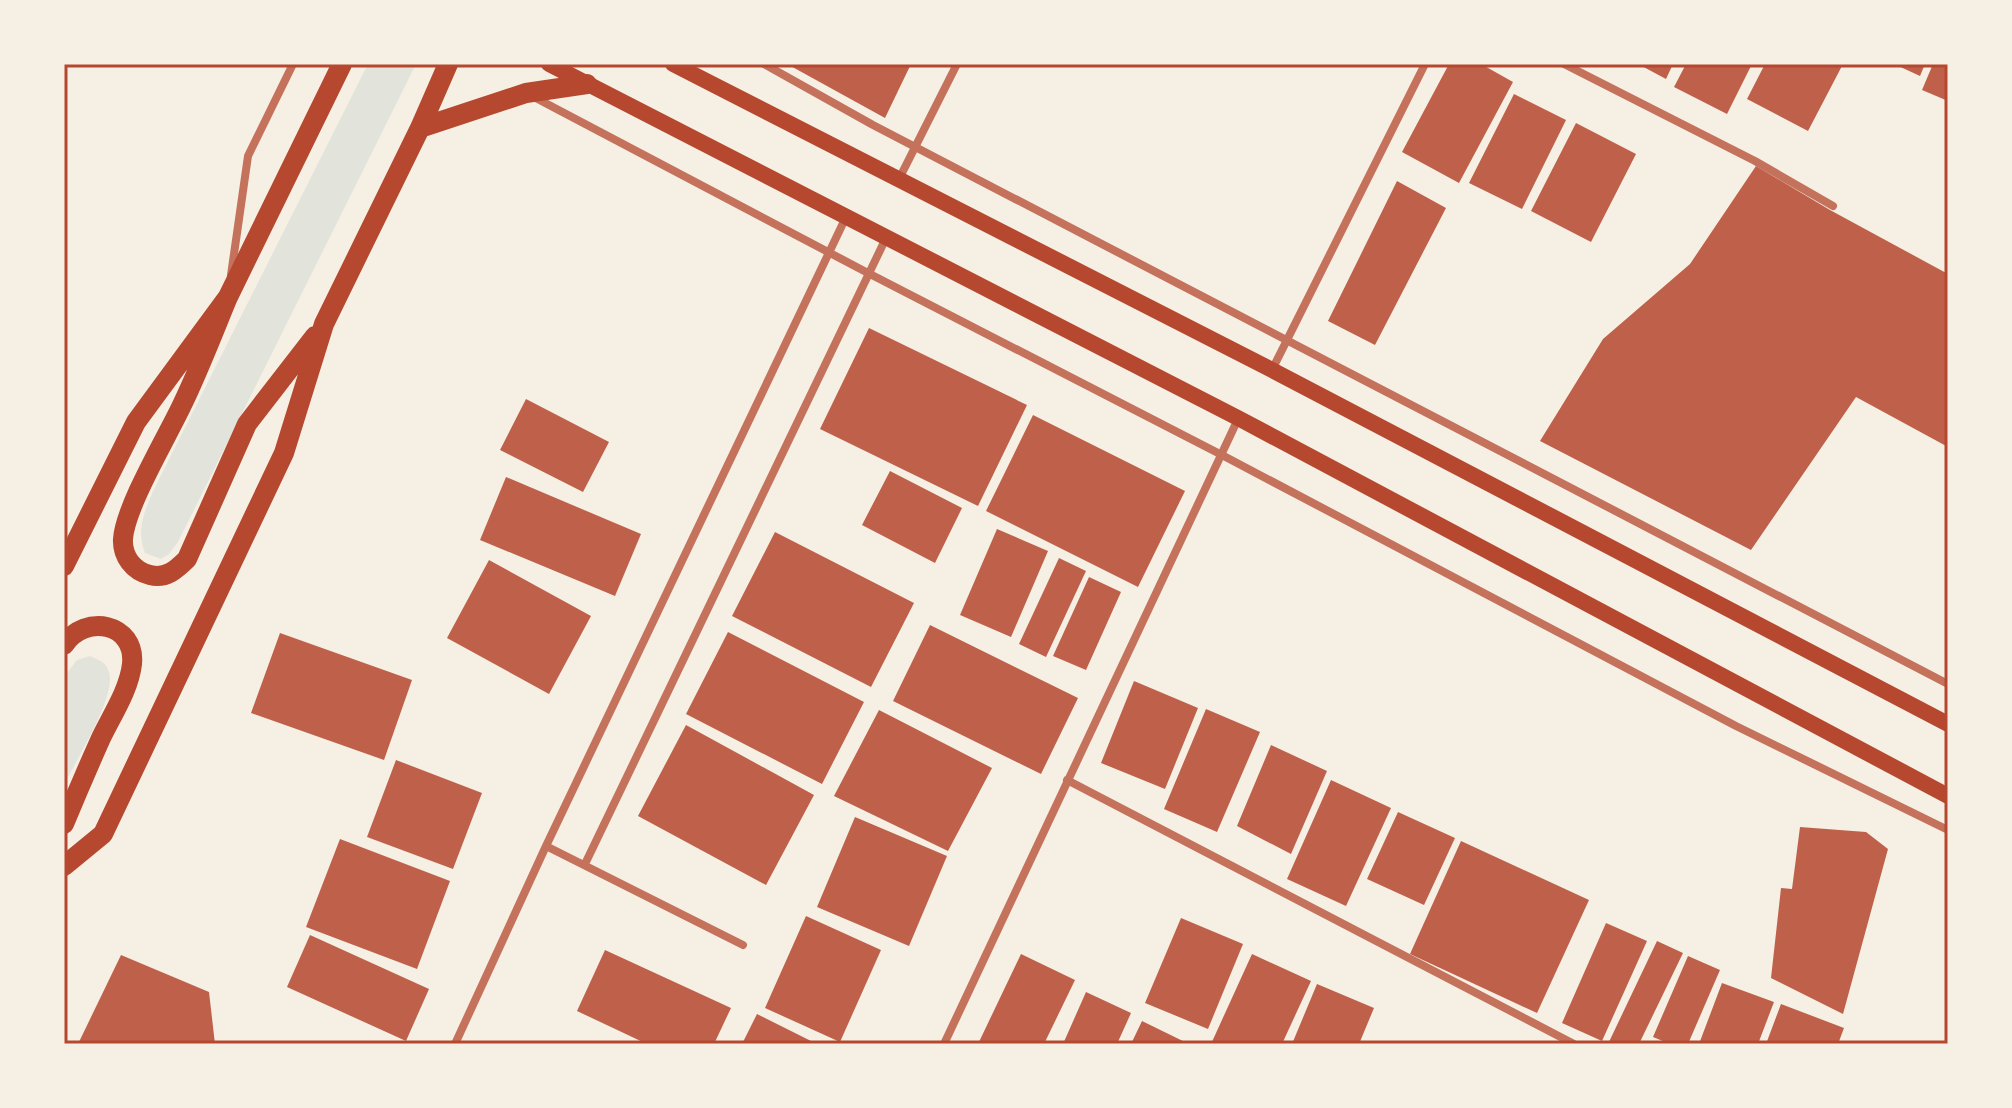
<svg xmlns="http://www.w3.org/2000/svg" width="2012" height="1108" viewBox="0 0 2012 1108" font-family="'Fira Sans Condensed',sans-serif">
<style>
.green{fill:#e2e4dc}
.building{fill:#bf614a}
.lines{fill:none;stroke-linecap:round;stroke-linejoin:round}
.minor{stroke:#c5725c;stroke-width:8}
.secondary{stroke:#b5482f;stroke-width:16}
.primary{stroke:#b5482f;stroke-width:20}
.neatline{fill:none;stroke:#b5482f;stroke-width:3}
</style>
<rect width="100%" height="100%" fill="#f6efe4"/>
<path class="green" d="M 368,64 L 416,64 L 178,542 L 169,554 L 161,559 L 145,553 C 136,530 144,513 153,491 Z
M 90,656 C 99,660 106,662 109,672 C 117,696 75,762 64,785 L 64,677 L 77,660 Z"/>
<path class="building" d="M 787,64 L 911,64 L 885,118 Z
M 1449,64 L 1481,64 L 1513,82 L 1459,183 L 1402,152 Z
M 1638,64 L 1673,64 L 1666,79 Z
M 1686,64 L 1752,64 L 1727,114 L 1674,87 Z
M 1765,64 L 1843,64 L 1808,131 L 1747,99 Z
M 1894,64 L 1925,64 L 1920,76 Z
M 1933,64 L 1948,64 L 1948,101 L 1922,90 Z
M 1514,94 L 1566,120 L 1522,209 L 1469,183 Z
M 1576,123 L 1636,154 L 1591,242 L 1531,211 Z
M 1756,166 L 1830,210 L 1948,274 L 1948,447 L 1856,397 L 1751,550 L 1540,441 L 1603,339 L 1690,264 Z
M 1397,181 L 1446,208 L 1375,345 L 1328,321 Z
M 869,328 L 1027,405 L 978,506 L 820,429 Z
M 526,399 L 609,442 L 583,492 L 500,450 Z
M 1033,415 L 1185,491 L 1138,587 L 986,511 Z
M 890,471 L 962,508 L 935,563 L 862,525 Z
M 506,477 L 641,534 L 615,596 L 480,540 Z
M 997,529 L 1048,551 L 1011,637 L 960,615 Z
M 775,532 L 914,603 L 871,687 L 732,616 Z
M 1059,558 L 1086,571 L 1046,657 L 1019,644 Z
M 489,560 L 591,616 L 549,694 L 447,638 Z
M 1089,577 L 1121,592 L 1086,670 L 1053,656 Z
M 930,625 L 1078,698 L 1041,774 L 893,701 Z
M 728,632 L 864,702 L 822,784 L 686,714 Z
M 280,633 L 412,680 L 384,760 L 251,713 Z
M 1134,681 L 1198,708 L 1165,789 L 1101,763 Z
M 1206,709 L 1260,732 L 1217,832 L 1164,809 Z
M 879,710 L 992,768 L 948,851 L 834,796 Z
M 686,725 L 814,795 L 766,885 L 638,816 Z
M 1271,745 L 1327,771 L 1291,854 L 1237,826 Z
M 396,760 L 482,793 L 453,869 L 367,837 Z
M 1331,780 L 1391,808 L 1346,906 L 1287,879 Z
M 1398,812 L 1455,838 L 1424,905 L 1367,879 Z
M 855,817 L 947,856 L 909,946 L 817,907 Z
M 1800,827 L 1866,832 L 1888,849 L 1843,1014 L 1771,978 L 1781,888 L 1792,889 Z
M 340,839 L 450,881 L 417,969 L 306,927 Z
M 1461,841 L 1589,900 L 1537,1013 L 1410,954 Z
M 806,916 L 881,950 L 840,1042 L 765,1008 Z
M 1181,918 L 1243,944 L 1208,1029 L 1145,1003 Z
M 1606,923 L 1647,941 L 1602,1041 L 1562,1023 Z
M 310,935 L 429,989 L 406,1041 L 287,987 Z
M 1657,941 L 1683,953 L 1639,1044 L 1608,1044 Z
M 605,950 L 731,1008 L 714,1044 L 647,1044 L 577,1011 Z
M 1021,954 L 1075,980 L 1044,1044 L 978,1044 Z
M 1252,954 L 1311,981 L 1282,1044 L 1211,1044 Z
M 121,955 L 209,992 L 215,1044 L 78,1044 Z
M 1688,956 L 1720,970 L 1688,1044 L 1670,1044 L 1653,1037 Z
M 1722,983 L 1774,1002 L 1758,1044 L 1699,1044 Z
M 1317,984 L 1374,1008 L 1359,1044 L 1292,1044 Z
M 1086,992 L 1131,1013 L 1117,1044 L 1063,1044 Z
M 1781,1004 L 1844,1028 L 1838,1044 L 1766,1044 Z
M 757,1014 L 817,1044 L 742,1044 Z
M 1142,1021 L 1189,1044 L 1131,1044 Z"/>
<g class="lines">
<path class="minor" d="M 764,64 L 873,125 L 1948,684
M 1564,64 L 1755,161 L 1833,206
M 532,96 L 868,273 L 1220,454 L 1736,726 L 1948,830
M 899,179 L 957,64
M 231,275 L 248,156 L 293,64
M 1272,370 L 1425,64
M 1067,780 L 1574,1044
M 546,846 L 743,945
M 585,864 L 886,238
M 455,1044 L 546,846 L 846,217
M 944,1044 L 1238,419"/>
<path class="secondary" d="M 549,64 L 1238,418 L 1948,796
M 673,64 L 1272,370 L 1948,724"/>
<path class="primary" d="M 420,128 L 526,93 L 587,84
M 228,297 C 213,333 199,370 182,405 C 167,437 125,507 123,539 C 122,556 133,571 150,575 C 166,579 176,570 187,559 L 247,424 L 315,336
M 64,566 L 136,422 L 228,297 L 342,64
M 64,645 C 85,613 136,623 132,664 C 129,690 112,715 101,738 C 88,767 76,795 64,824
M 64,866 L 103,834 L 284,453 L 324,324 L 420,128 L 448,64"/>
</g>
<rect width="2012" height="1108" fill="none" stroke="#f6efe4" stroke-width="132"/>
<rect x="66" y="66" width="1880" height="976" class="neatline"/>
</svg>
